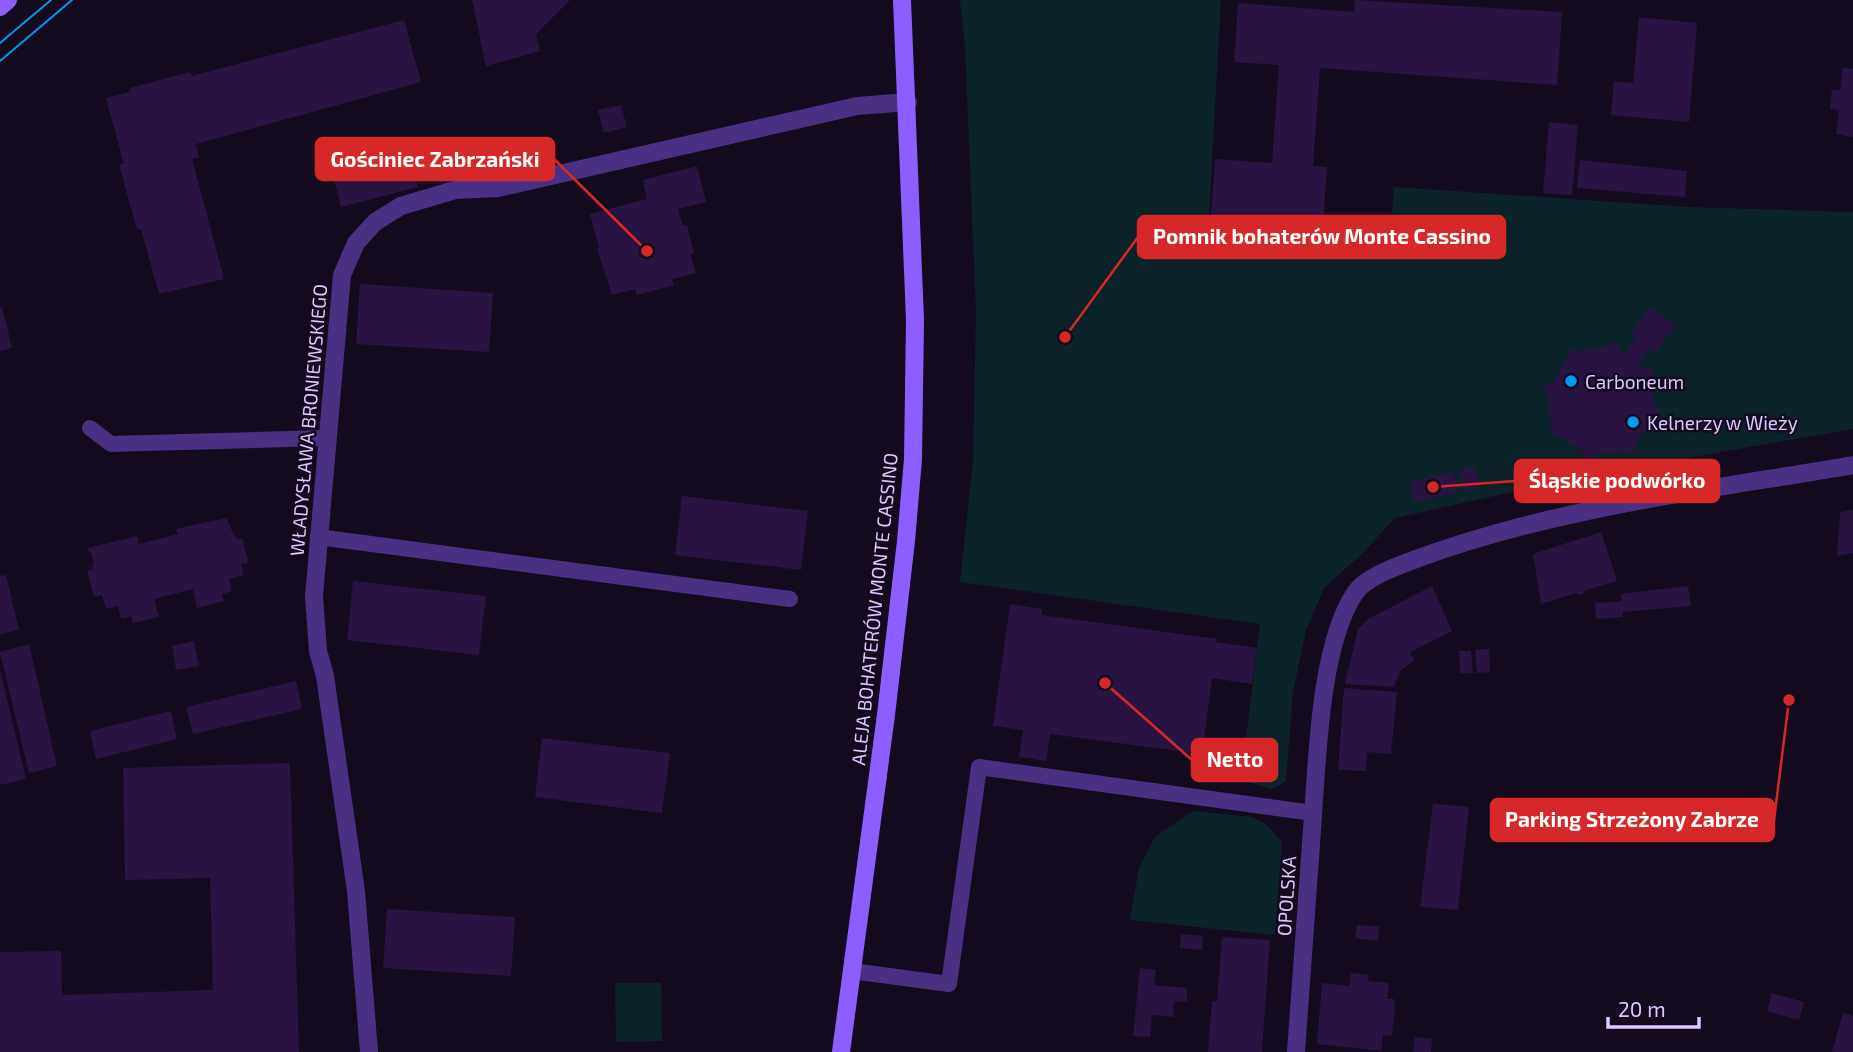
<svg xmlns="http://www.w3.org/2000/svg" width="1853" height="1052" viewBox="0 0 1853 1052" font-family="'Exo 2',sans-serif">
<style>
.green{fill:#0c2229}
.building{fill:#291441}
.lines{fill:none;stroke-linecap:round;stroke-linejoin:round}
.lane{stroke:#493082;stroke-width:16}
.street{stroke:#493082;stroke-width:18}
.secondary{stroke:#8d5eff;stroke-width:18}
.tram{stroke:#0099f2;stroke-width:2}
.poi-dot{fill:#0099f2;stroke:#130a1e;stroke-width:2.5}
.labels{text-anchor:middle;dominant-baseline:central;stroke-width:5;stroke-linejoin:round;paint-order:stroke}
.poi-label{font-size:19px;fill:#ddc7ff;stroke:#130a1e;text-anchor:start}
.street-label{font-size:19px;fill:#ddc7ff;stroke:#130a1e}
.leader{fill:none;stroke:#d62828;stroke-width:2.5}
.callout-dot{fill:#d62828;stroke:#130a1e;stroke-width:2.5}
.callout{fill:#d62828;stroke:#d62828;stroke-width:2.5}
.callout-label{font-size:21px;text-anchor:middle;font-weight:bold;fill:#fff}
</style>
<rect width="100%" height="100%" fill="#130a1e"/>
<path class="green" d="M 960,0 L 1221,0 L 1209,217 L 1391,229 L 1394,187 L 1687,207 L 1853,212 L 1853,429 L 1584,476 L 1395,518 L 1362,554 L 1324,588 L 1306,630 L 1293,692 L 1286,781 L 1272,789 L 1241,780 L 1260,624 L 960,582 L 973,461 L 976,312 L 965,46 Z
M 1193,811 L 1252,817 L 1266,824 L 1282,842 L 1275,935 L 1130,920 L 1139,868 L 1155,837 Z
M 615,983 L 661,983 L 662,1041 L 616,1042 Z"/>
<path class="building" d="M 472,0 L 570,0 L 536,34 L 540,51 L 486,66 Z
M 1355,0 L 1562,12 L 1557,85 L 1320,68 L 1313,166 L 1327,167 L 1323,224 L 1211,216 L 1215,159 L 1272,163 L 1279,65 L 1234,62 L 1238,3 L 1354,12 Z
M 1639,17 L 1697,23 L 1689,122 L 1611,115 L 1614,81 L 1633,83 Z
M 404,20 L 421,82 L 196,144 L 199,157 L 192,159 L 224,279 L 159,294 L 141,229 L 137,229 L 119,165 L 124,164 L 106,98 L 130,92 L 130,88 L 190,72 L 192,76 Z
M 1843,67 L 1853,69 L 1853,137 L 1836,134 L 1839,110 L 1830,109 L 1832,89 L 1840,90 Z
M 621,105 L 627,127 L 604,133 L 598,110 Z
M 1549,122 L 1578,125 L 1572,195 L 1543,193 Z
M 407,148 L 418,187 L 341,207 L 331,167 Z
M 1580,160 L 1687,171 L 1685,197 L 1577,188 Z
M 697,166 L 706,202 L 678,209 L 683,226 L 687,225 L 694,253 L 690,254 L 696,273 L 672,279 L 674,285 L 637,295 L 635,289 L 612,295 L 597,249 L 599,248 L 590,214 L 647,199 L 643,180 Z
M 360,284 L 493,293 L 489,352 L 356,344 Z
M 0,307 L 2,307 L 12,348 L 0,351 Z
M 1651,307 L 1676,325 L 1655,353 L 1650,348 L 1638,364 L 1645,369 L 1649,366 L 1655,373 L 1651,376 L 1655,407 L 1660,408 L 1659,419 L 1654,417 L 1635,444 L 1637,449 L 1629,454 L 1627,450 L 1595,454 L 1592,459 L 1584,457 L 1585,453 L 1557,434 L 1553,436 L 1548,429 L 1552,427 L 1548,394 L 1543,392 L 1545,384 L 1551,384 L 1569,357 L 1566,354 L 1572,348 L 1576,352 L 1607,347 L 1609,342 L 1619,344 L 1618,349 L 1625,354 L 1636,338 L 1630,334 Z
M 1475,467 L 1480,487 L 1464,491 L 1459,470 Z
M 1453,472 L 1458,492 L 1414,502 L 1409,482 Z
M 682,496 L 808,511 L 801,570 L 675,555 Z
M 1853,510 L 1853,553 L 1837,556 L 1840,512 Z
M 226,518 L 234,535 L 238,540 L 242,538 L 249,563 L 241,564 L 244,575 L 229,579 L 232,591 L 222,594 L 224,601 L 197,608 L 193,589 L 154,599 L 159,617 L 133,623 L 131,616 L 121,619 L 118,606 L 106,609 L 102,595 L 94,597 L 87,571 L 93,569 L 92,565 L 94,564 L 91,552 L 89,552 L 88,548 L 137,536 L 139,544 L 178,534 L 176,529 Z
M 1601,532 L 1617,581 L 1586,590 L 1582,595 L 1576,593 L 1541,604 L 1533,554 Z
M 6,575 L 19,630 L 0,634 L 0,576 Z
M 353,581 L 486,596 L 479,655 L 347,640 Z
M 1432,586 L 1452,631 L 1410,652 L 1414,660 L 1400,671 L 1394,687 L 1345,684 L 1358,629 L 1368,619 Z
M 1688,586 L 1691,606 L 1622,612 L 1623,617 L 1596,619 L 1595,603 L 1622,601 L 1621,594 Z
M 1010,604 L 1042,609 L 1042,615 L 1217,639 L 1216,642 L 1257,648 L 1252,684 L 1212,678 L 1202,754 L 1050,734 L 1046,761 L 1019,757 L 1023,730 L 993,726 Z
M 194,641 L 199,666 L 176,670 L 172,646 Z
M 29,644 L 57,766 L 29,773 L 0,652 Z
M 1489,649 L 1490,672 L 1477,673 L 1475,650 Z
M 1459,651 L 1471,651 L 1473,673 L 1460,673 Z
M 0,670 L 26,779 L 0,785 Z
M 296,681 L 302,709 L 193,734 L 186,707 Z
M 1344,688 L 1397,692 L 1391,754 L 1367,752 L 1366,771 L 1338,770 Z
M 171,711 L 177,739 L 96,759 L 90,731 Z
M 542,738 L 670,753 L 662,813 L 535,797 Z
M 290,763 L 299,1052 L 0,1052 L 0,952 L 61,951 L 62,995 L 213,990 L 210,878 L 125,880 L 123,768 Z
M 1433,804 L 1469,807 L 1458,910 L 1420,907 Z
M 387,909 L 515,917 L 511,976 L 383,968 Z
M 1357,925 L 1379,927 L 1378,941 L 1355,938 Z
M 1181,934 L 1203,936 L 1202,950 L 1180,948 Z
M 1222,937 L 1270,940 L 1262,1052 L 1208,1052 L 1212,1001 L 1217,1001 Z
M 1140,968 L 1156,970 L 1154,985 L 1187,988 L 1187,1002 L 1174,1001 L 1173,1017 L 1152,1015 L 1150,1037 L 1133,1036 Z
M 1351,973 L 1369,975 L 1368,981 L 1389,983 L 1387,999 L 1394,999 L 1395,1007 L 1392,1036 L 1383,1035 L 1381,1051 L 1317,1044 L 1322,983 L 1349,986 Z
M 1772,993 L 1804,1002 L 1799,1020 L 1767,1011 Z
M 1843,1013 L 1853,1016 L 1853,1052 L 1832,1052 Z
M 1415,1037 L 1432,1039 L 1431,1052 L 1413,1052 Z"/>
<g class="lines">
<path class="lane" d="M 90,428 L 111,444 L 328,438
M 318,537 L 790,599
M 852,971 L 949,984 L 979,767 L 1313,813"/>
<path class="street" d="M 369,1052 L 356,891 L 325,676 L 318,651 L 314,596 L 342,275 L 356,243 L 375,222 L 401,206 L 455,190 L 498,188 L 857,106 L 908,102
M 1296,1052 C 1301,978 1307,904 1312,830 C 1317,766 1319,646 1355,593 C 1366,576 1401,565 1419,558 C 1558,507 1708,490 1853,465"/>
<path class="secondary" d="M 0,7 L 8,0
M 841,1052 L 886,715 L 906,541 L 913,459 L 915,320 L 902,0"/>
<path class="tram" d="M 0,43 L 51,0
M 0,61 L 72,0"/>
</g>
<g class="poi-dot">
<circle cx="1571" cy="381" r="7"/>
<circle cx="1633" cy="422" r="7"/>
</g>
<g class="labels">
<g class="poi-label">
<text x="1585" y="381">Carboneum</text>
<text x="1647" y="422">Kelnerzy w Wieży</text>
</g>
<g class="street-label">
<text transform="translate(308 420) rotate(-85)">WŁADYSŁAWA BRONIEWSKIEGO</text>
<text transform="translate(874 609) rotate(-84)">ALEJA BOHATERÓW MONTE CASSINO</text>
<text transform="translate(1286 896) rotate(-86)">OPOLSKA</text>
</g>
</g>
<path class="leader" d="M647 251L554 159M1065 337L1138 237M1433 487L1515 481M1105 683L1192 760M1789 700L1774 820"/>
<g class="callout-dot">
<circle cx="647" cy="251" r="7"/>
<circle cx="1065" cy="337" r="7"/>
<circle cx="1433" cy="487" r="7"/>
<circle cx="1105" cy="683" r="7"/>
<circle cx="1789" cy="700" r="7"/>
</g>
<g class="callout">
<rect x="316" y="138" width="238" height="42" rx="7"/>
<rect x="1138" y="216" width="367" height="42" rx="7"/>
<rect x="1515" y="460" width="204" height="42" rx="7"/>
<rect x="1192" y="739" width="85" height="42" rx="7"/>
<rect x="1491" y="799" width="283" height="42" rx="7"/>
</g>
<g class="callout-label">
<text x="435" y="167">Gościniec Zabrzański</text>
<text x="1322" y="244">Pomnik bohaterów Monte Cassino</text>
<text x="1617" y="488">Śląskie podwórko</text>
<text x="1235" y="767">Netto</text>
<text x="1632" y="827">Parking Strzeżony Zabrze</text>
</g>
<path d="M1608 1017v10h91v-10" fill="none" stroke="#ddc7ff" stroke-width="3.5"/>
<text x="1618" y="1017" font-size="21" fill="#ddc7ff" stroke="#130a1e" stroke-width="5" paint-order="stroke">20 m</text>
</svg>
